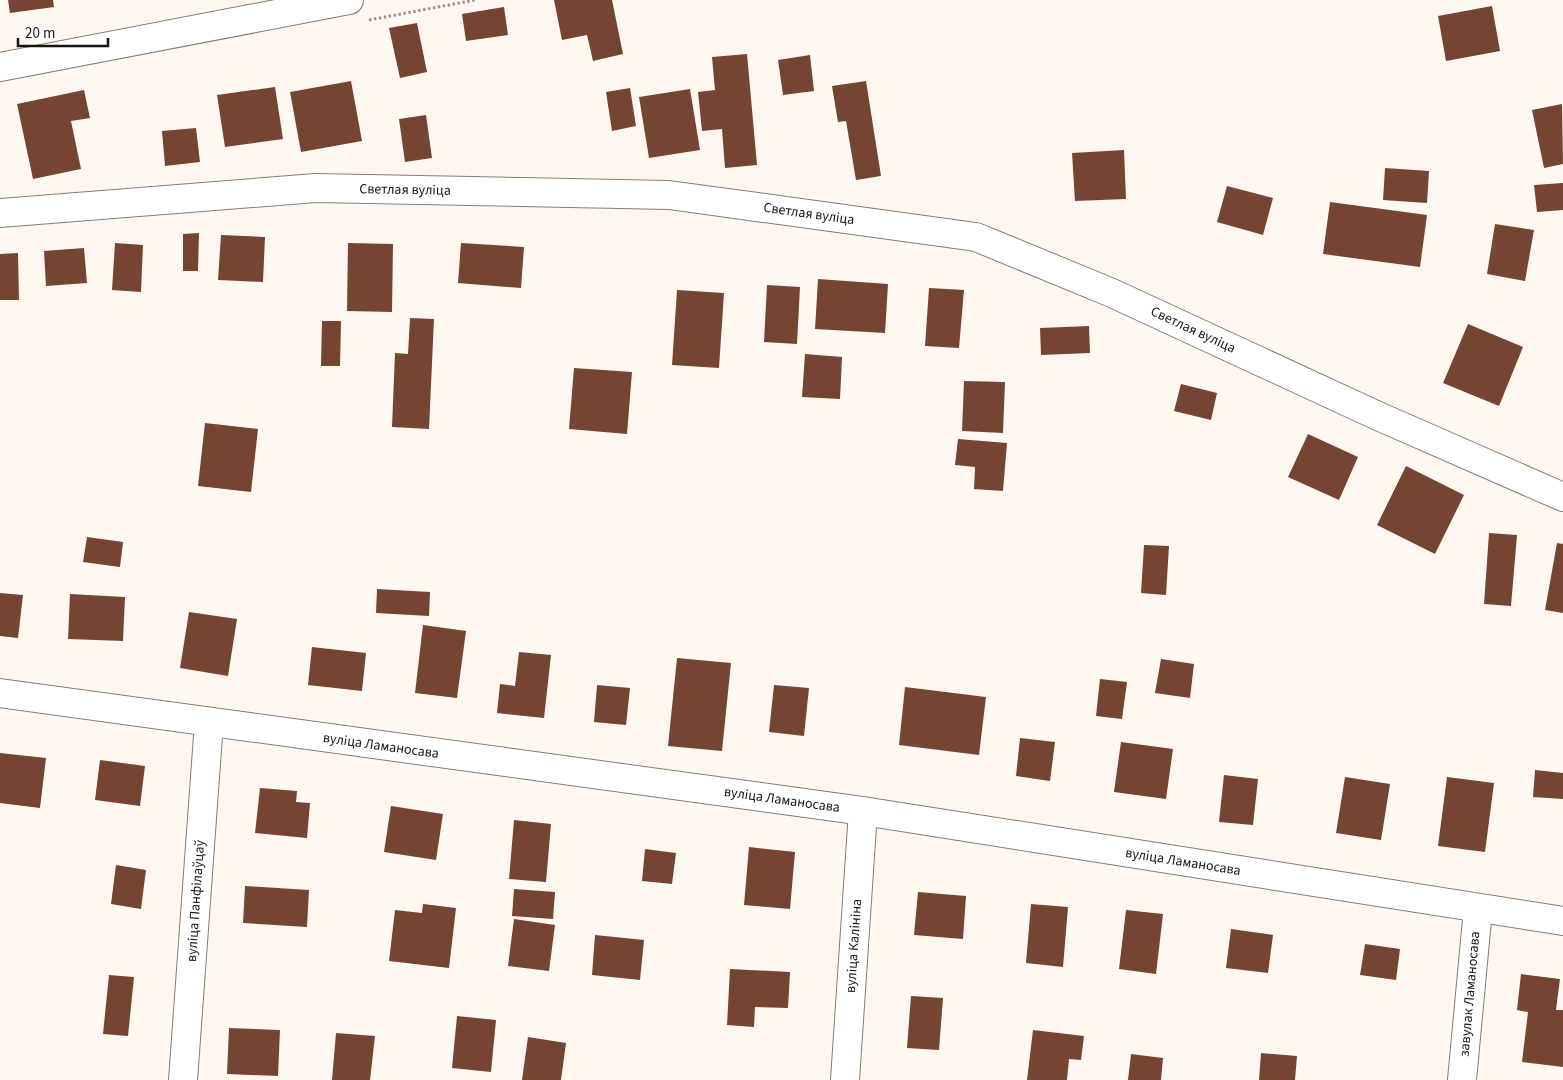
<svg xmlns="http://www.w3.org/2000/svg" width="1563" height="1080" viewBox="0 0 1563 1080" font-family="'Source Sans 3',sans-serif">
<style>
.building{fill:#754433}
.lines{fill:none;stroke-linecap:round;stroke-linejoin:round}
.street-casing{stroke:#867d72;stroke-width:30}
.secondary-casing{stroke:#867d72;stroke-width:30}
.path{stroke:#9a958f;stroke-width:3;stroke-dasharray:2.5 2.5;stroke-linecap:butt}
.street{stroke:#fff;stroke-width:28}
.secondary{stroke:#fff;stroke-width:28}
.labels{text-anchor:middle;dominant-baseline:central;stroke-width:5;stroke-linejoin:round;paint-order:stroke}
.street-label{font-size:14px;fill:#191511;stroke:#fff}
</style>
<rect width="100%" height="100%" fill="#fef8f1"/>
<path class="building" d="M 8,0 L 53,0 L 54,7 L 10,13 Z
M 554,0 L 612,0 L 623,54 L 593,61 L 587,35 L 562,40 Z
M 1492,6 L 1500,51 L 1446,61 L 1438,16 Z
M 504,7 L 508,35 L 466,41 L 462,14 Z
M 417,23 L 427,72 L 400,78 L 389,28 Z
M 747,54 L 757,165 L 725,168 L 722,129 L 702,131 L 698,92 L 715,90 L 712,57 Z
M 810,55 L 814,91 L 783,95 L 778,60 Z
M 351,81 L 362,141 L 301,152 L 290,92 Z
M 866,81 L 881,176 L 856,180 L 846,121 L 838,122 L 832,86 Z
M 275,87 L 283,139 L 225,147 L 217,95 Z
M 630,88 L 636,126 L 612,131 L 606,92 Z
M 690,89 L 700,150 L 649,158 L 639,97 Z
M 84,90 L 90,118 L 71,121 L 81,169 L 33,179 L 17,104 Z
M 1562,104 L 1563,164 L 1544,168 L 1532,110 Z
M 426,115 L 432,158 L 405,162 L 399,119 Z
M 196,128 L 200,162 L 165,166 L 162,131 Z
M 1124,150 L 1126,199 L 1075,201 L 1072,153 Z
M 1385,168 L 1429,171 L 1427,203 L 1383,200 Z
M 1563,183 L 1563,210 L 1537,212 L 1534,185 Z
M 1227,186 L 1273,198 L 1263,235 L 1217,222 Z
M 1330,202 L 1427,215 L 1420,267 L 1323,254 Z
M 1495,224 L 1534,230 L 1525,281 L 1487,274 Z
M 199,233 L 198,271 L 183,271 L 183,234 Z
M 221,235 L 265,237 L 263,282 L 218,280 Z
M 115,243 L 143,245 L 141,292 L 112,290 Z
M 348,243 L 393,244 L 392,312 L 347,311 Z
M 461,243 L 524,247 L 521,288 L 458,283 Z
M 84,248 L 87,283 L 46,286 L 44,251 Z
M 18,253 L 19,300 L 0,300 L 0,254 Z
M 818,279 L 888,284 L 885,333 L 815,329 Z
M 767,285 L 800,287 L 797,344 L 764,342 Z
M 929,288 L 964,290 L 959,348 L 925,346 Z
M 677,290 L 724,293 L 719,368 L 672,365 Z
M 410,318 L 434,319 L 429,429 L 392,427 L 395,353 L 408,354 Z
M 322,321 L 341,321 L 340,366 L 321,366 Z
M 1468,324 L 1523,347 L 1499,406 L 1443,383 Z
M 1089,326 L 1090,353 L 1041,355 L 1040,328 Z
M 805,354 L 842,357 L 840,399 L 802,397 Z
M 574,368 L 632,372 L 627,434 L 569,429 Z
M 964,381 L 1005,382 L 1003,433 L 962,431 Z
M 1181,384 L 1217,393 L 1211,420 L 1174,411 Z
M 205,423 L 258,429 L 251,492 L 198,486 Z
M 1308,434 L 1358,457 L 1339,500 L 1288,477 Z
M 958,439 L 1007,443 L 1003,491 L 974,489 L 975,467 L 955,465 Z
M 1406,466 L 1464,495 L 1435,554 L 1377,525 Z
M 1489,533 L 1517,535 L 1511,606 L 1484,604 Z
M 87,537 L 123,542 L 120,567 L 83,562 Z
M 1557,543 L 1563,544 L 1563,613 L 1545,610 Z
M 1144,545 L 1169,546 L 1166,595 L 1141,593 Z
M 377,589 L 430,592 L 429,616 L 376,613 Z
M 0,593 L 23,595 L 18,638 L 0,636 Z
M 70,594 L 125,597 L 123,641 L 68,639 Z
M 189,612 L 237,619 L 228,676 L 180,668 Z
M 423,625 L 466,631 L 457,698 L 415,693 Z
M 312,647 L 366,653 L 362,691 L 308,685 Z
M 519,652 L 551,655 L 544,718 L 497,713 L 500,684 L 515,686 Z
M 677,658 L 731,663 L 722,751 L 668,746 Z
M 1161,659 L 1194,664 L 1190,698 L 1155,693 Z
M 1100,679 L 1127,682 L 1122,719 L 1096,716 Z
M 597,685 L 630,688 L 626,725 L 594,722 Z
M 774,685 L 809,688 L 804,736 L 769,732 Z
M 905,687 L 986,697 L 979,755 L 899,745 Z
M 1020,738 L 1055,742 L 1050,781 L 1016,776 Z
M 1121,742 L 1173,749 L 1166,799 L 1114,792 Z
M 0,753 L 46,758 L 40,808 L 0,803 Z
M 100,760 L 145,766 L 140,806 L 95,800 Z
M 1535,770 L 1563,773 L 1563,799 L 1533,797 Z
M 1224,775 L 1258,779 L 1253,825 L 1219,822 Z
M 1345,777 L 1390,784 L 1381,840 L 1336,833 Z
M 1447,777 L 1494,783 L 1485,852 L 1438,846 Z
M 260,788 L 297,791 L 296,802 L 310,803 L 307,838 L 255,833 Z
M 391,806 L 443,814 L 436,860 L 384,852 Z
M 514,820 L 551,824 L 546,882 L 509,879 Z
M 749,847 L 795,852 L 790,909 L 744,905 Z
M 645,849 L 676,853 L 672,884 L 642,881 Z
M 116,865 L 146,870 L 141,909 L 111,904 Z
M 245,886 L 309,890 L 307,927 L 243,923 Z
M 514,889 L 555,892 L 553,919 L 512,916 Z
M 918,892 L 966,896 L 963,939 L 914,935 Z
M 423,904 L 456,908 L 449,968 L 389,961 L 395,910 L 422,913 Z
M 1031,904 L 1068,907 L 1063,967 L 1026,963 Z
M 1126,910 L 1163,914 L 1156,974 L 1119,969 Z
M 514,919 L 555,925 L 549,971 L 508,966 Z
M 1231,929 L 1273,935 L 1268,973 L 1226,968 Z
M 595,935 L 644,940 L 640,980 L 592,975 Z
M 1365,944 L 1400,949 L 1396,980 L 1360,975 Z
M 730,969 L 790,972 L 788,1008 L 755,1007 L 754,1027 L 727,1025 Z
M 1521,974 L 1560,979 L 1556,1010 L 1563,1010 L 1563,1067 L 1522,1062 L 1528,1012 L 1517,1010 Z
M 109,975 L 134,977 L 128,1036 L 103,1034 Z
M 911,996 L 943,998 L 939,1050 L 907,1048 Z
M 457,1016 L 496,1020 L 491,1072 L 452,1068 Z
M 229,1028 L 280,1030 L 278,1076 L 227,1074 Z
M 1033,1030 L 1084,1036 L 1081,1060 L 1069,1059 L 1067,1080 L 1027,1080 Z
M 336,1033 L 375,1036 L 370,1080 L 332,1080 Z
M 528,1037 L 566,1043 L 561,1080 L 522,1080 Z
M 1261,1053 L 1297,1056 L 1295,1080 L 1259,1080 Z
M 1131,1054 L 1163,1058 L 1161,1080 L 1128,1080 Z"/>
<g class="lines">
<g class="street-casing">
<path id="street" d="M 0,213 L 316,188 L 669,195 L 976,237 L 1112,293 L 1378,416 L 1563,497
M 0,693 L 863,811 L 1563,921
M 183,1080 L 209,722
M 845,1080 L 863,811
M 1462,1080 L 1478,909"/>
</g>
<g class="secondary-casing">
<path id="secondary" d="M 0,67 L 349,0"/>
</g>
<path class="path" d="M 369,20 L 475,0"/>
<use href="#street" class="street"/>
<use href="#secondary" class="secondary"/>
</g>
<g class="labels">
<g class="street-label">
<text transform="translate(405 190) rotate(1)">Светлая вуліца</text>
<text transform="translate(809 214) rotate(8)">Светлая вуліца</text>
<text transform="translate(1193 330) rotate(25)">Светлая вуліца</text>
<text transform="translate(381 746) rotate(8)">вуліца Ламаносава</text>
<text transform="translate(782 800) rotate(8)">вуліца Ламаносава</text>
<text transform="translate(1183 862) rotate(9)">вуліца Ламаносава</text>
<text transform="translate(196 901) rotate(-86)">вуліца Панфілаўцаў</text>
<text transform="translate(854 946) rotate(-86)">вуліца Калініна</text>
<text transform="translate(1470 994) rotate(-85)">завулак Ламаносава</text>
</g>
</g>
<path d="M18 38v8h90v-8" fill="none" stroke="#191511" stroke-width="2.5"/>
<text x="25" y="38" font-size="15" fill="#191511" stroke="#ffffff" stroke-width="4" paint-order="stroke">20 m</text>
</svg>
